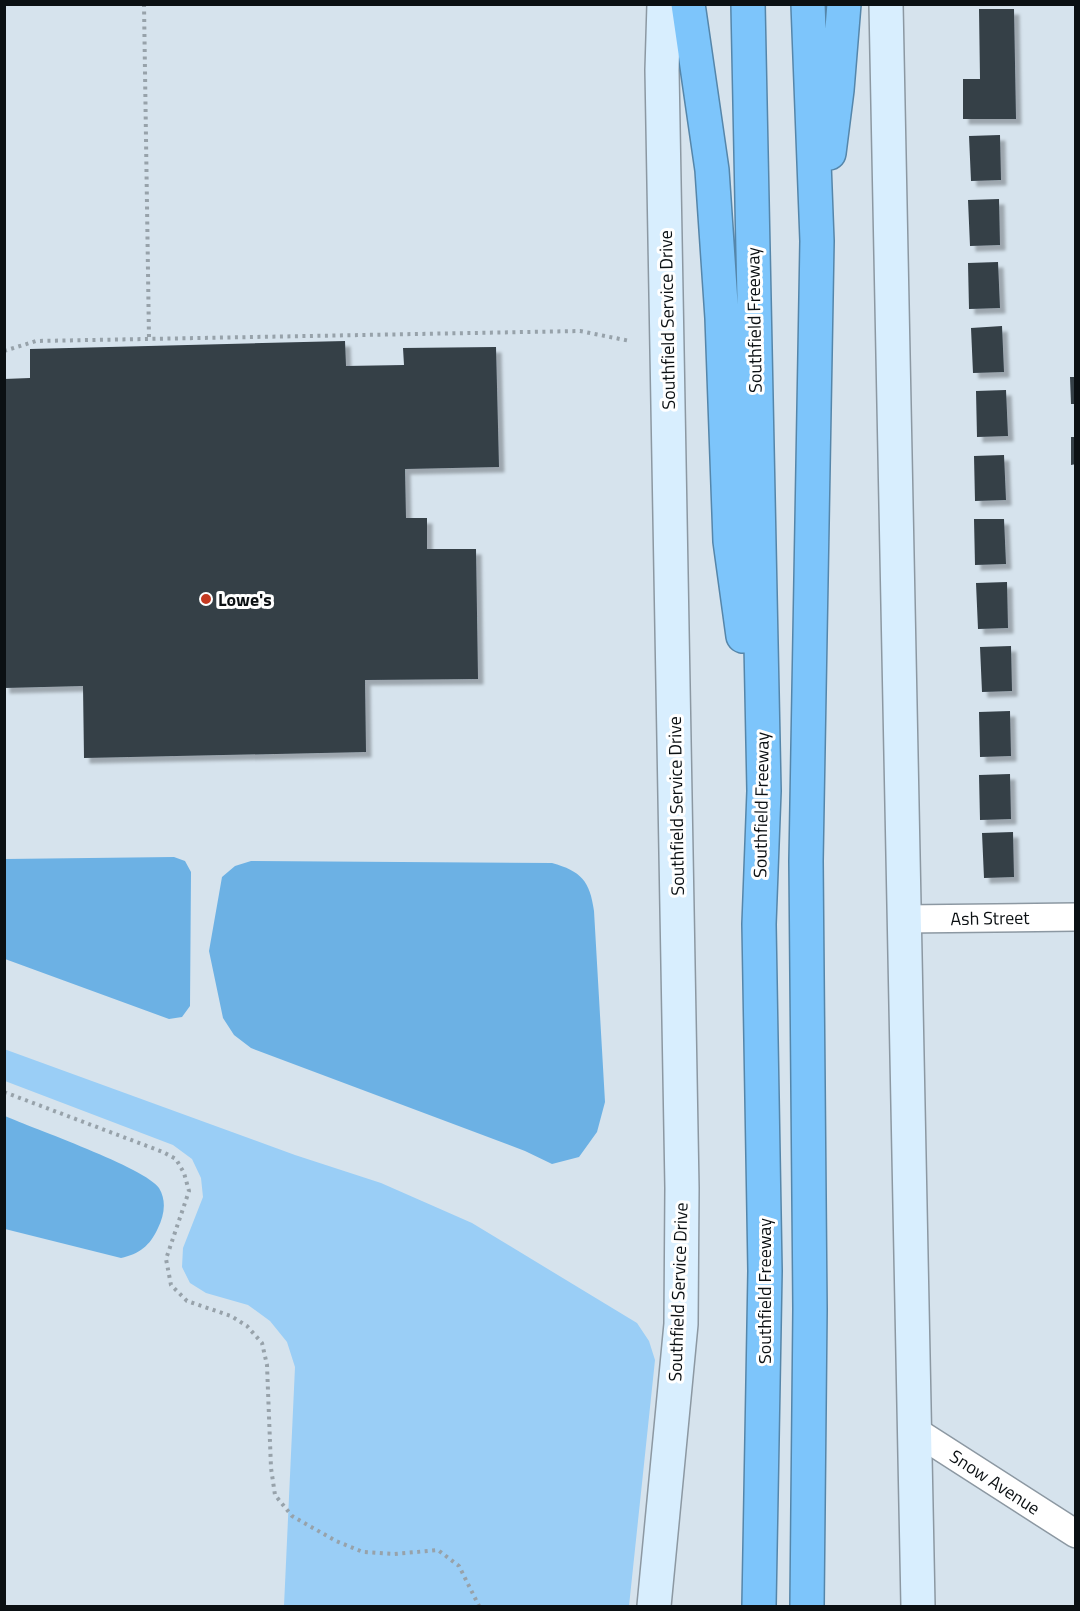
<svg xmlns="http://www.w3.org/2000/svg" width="1080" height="1611" viewBox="0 0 1080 1611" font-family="'Titillium Web',sans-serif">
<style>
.green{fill:#9acef6}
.water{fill:#6cb1e4}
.building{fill:#343f47;filter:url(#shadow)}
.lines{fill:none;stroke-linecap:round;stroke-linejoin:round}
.street-casing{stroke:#8c98a2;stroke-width:30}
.secondary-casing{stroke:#8c98a2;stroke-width:36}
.highway-casing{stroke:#5586aa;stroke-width:36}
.path{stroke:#97a2aa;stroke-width:4;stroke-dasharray:3 4.5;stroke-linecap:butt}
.street{stroke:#fff;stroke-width:27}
.secondary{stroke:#d8eefe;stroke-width:33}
.highway{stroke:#7dc5fb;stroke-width:33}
.poi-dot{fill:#c43921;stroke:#fff;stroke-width:2}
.labels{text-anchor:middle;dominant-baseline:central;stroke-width:6;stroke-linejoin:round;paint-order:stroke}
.street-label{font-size:18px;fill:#0b1013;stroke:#fff}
.poi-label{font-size:18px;font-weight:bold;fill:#0b1013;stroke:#fff;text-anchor:start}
</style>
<defs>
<filter id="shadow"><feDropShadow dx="5.5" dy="5.5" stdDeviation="1.5" flood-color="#0004"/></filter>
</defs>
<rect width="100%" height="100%" fill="#d6e3ed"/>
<path class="green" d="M 4,1049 L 295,1155 L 381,1183 L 472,1223 L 637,1323 L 649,1341 L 655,1360 L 629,1606 L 284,1606 L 295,1367 L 287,1342 L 270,1321 L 248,1305 L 206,1293 L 190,1283 L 182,1267 L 183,1248 L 203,1197 L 201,1178 L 192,1159 L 173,1145 L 5,1081 Z"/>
<path class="water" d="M 174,857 L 185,861 L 191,872 L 190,1006 L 182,1017 L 169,1019 L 5,959 L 5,859 Z
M 251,861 L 552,863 C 581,871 590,881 594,911 L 605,1102 L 597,1132 L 579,1157 L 552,1164 L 525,1151 L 251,1048 L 234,1035 L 223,1018 L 209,951 L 222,877 L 235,866 Z
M 5,1116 C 32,1128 146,1168 159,1188 C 167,1201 164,1216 158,1228 C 150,1246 139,1254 121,1258 L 5,1229 Z"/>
<path class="building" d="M 979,9 L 1014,9 L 1016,119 L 963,119 L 963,79 L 980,79 Z
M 1000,135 L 1001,180 L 971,181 L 969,136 Z
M 999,199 L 1000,245 L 970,246 L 968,200 Z
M 998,262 L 1000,308 L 969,309 L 968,263 Z
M 1002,326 L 1004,372 L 973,373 L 971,328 Z
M 345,341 L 346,366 L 404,365 L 403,348 L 496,347 L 499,467 L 405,469 L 406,518 L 427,518 L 427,549 L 476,549 L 478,679 L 365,680 L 366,752 L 84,758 L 83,686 L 4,688 L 4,379 L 30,378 L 30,349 Z
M 1070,377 L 1076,377 L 1076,404 L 1071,404 Z
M 1006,390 L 1008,436 L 977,437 L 976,391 Z
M 1071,437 L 1076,437 L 1076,464 L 1071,465 Z
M 1004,455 L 1006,500 L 975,501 L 974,456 Z
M 974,519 L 1004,519 L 1006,564 L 975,565 Z
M 1007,582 L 1008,628 L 978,629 L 976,583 Z
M 1011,646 L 1012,691 L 982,692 L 980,647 Z
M 1010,711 L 1011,756 L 980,757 L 979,712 Z
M 1010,774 L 1011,819 L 980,820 L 979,775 Z
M 1013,832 L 1014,877 L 984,878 L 982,833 Z"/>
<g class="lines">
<g class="street-casing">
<path id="street" d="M 904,919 L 1076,917
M 914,1430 L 1076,1534"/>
</g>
<g class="secondary-casing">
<path id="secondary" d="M 886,4 L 918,1606
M 654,1606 L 681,1324 L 682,1188 L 662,70 L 664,4"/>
</g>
<g class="highway-casing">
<path id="highway" d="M 688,4 L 712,170 L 722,318 L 730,541 L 743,636
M 748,4 L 764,791 L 759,924 L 765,1271 L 759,1606
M 829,153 L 837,90 L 844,4
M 807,1606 L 810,1309 L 806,861 L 817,241 L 808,4"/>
</g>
<path class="path" d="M 144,4 L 149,339
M 4,351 L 36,341 L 580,331 L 630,341
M 4,1092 L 163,1152 L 176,1159 L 184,1173 L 189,1191 L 166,1259 L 171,1285 L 187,1301 L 231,1316 L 247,1326 L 262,1343 L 267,1365 L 271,1468 L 275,1495 L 292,1516 L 336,1541 L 363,1552 L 394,1554 L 438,1550 L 459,1566 L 479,1606"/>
<use href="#street" class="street"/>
<use href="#secondary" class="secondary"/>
<use href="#highway" class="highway"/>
</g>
<circle class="poi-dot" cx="206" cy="599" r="6"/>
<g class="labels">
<g class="street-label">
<text transform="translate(667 320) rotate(-91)">Southfield Service Drive</text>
<text transform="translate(754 320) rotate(-91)">Southfield Freeway</text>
<text transform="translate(761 805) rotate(-89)">Southfield Freeway</text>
<text transform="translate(676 806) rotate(-91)">Southfield Service Drive</text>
<text transform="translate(990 918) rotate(-1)">Ash Street</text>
<text transform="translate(764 1291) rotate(-90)">Southfield Freeway</text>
<text transform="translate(678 1292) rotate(-88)">Southfield Service Drive</text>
<text transform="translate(995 1482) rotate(33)">Snow Avenue</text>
</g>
<g class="poi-label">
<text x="218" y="599">Lowe's</text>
</g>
</g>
<rect width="1080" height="1611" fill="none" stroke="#0b1013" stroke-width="12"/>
</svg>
